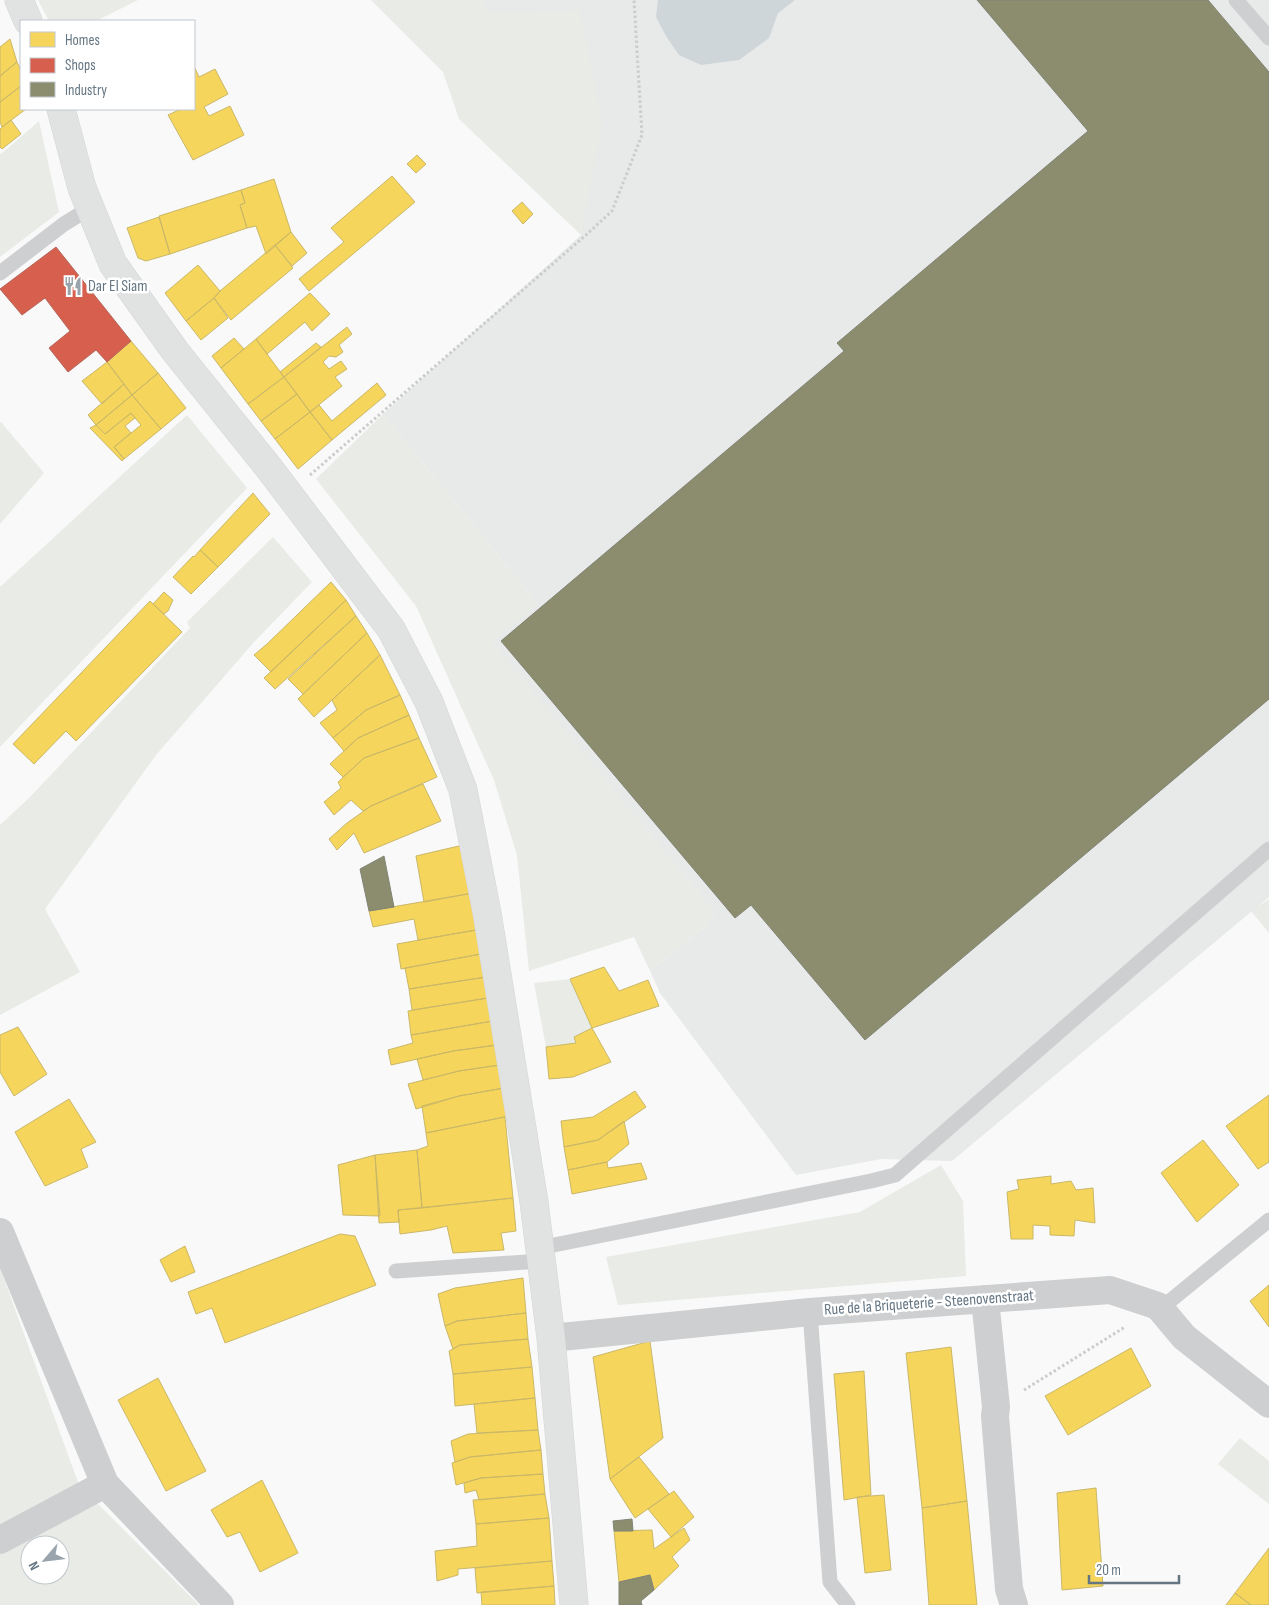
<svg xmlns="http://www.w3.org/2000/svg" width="1269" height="1605" viewBox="0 0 1269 1605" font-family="'Sofia Sans Condensed',sans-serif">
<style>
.built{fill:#e8e9e9}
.green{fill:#e8ebe6;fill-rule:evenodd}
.water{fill:#ced6d9}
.homes{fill:#f6d55c;stroke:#cab868}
.shops{fill:#d6604d;stroke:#b4675d}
.industry{fill:#8c8c6e;stroke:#808574}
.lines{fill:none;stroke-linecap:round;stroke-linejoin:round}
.secondary-casing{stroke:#d5d6d7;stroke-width:29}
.path{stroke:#cbcccd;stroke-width:3;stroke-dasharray:2.5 2.5;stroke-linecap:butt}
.lane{stroke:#cecfd0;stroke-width:15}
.street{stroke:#cecfd0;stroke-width:28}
.secondary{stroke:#e1e2e2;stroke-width:28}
.labels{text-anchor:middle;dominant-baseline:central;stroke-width:5;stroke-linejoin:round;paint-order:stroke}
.poi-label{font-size:16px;fill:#657683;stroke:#fff;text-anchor:start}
.street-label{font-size:16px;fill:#657683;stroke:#fff}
</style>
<rect width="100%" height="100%" fill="#f9f9f9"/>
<path class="built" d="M 479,0 L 1269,0 L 1269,897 L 952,1161 L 881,1159 L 796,1175 L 660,993 L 650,971 L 706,926 L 715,913 L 491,642 L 538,604 L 383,414 L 581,235 L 490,14 Z"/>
<path class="green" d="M 38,0 L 138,0 L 96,21 L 49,21 Z
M 371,0 L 479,0 L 490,14 L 580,10 L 602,123 L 581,235 L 459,119 L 443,72 Z
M 39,121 L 59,212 L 0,257 L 0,153 L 1,154 Z
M 383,414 L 538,604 L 492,642 L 715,913 L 706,926 L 650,971 L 634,937 L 529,971 L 517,855 L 494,780 L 416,606 L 316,479 Z
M 187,415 L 247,488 L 0,747 L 0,587 Z
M 1,422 L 44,473 L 0,524 L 0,423 Z
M 273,537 L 312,582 L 255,641 L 156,755 L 45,909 L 80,972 L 0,1015 L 0,825 L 29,798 L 190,628 L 187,622 Z
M 1269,899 L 1269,933 L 1251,911 Z
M 570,979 L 592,1028 L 574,1037 L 576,1043 L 546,1047 L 534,983 Z
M 941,1165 L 963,1201 L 966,1276 L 618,1305 L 606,1257 L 860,1212 Z
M 0,1268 L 79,1485 L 199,1605 L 0,1605 ZM 30,1545 L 60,1545 L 60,1575 L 30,1575 Z
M 1240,1438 L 1269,1461 L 1269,1504 L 1218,1464 Z"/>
<path class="water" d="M 658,0 L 795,0 L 778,13 L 769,38 L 739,60 L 701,65 L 679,55 L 666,36 L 656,17 Z"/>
<path class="homes" d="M 10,39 L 17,62 L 0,76 L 0,47 Z
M 17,62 L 21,71 L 21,86 L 0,102 L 0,76 Z
M 194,66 L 199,77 L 215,69 L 228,94 L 204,107 L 209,116 L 230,106 L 244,135 L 193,160 L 168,115 L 181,109 L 194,109 Z
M 21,86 L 21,109 L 26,109 L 2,127 L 0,122 L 0,102 Z
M 11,120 L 21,134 L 2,149 L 0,147 L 0,129 Z
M 417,155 L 426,164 L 416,173 L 407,164 Z
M 392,176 L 415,202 L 309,291 L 299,279 L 344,242 L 331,228 Z
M 274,179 L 291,232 L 266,254 L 256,226 L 247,228 L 240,205 L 245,203 L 241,190 Z
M 241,190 L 245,203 L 240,205 L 247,228 L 170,254 L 159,216 Z
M 522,202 L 533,214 L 523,224 L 512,211 Z
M 159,217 L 170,254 L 146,261 L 138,258 L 127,228 Z
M 291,232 L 307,253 L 292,266 L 275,245 Z
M 275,245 L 293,268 L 231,320 L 214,298 L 220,291 Z
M 198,265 L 220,291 L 214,298 L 186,321 L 165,293 Z
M 310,293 L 330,314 L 312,331 L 305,322 L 267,354 L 256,339 Z
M 214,298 L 228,318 L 201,340 L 186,321 Z
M 347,327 L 352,334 L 339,345 L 343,352 L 336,357 L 329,356 L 323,362 L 329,369 L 341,361 L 347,369 L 335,377 L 342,386 L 310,412 L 284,377 Z
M 234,338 L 244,349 L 221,368 L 212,356 Z
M 256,339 L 284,377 L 248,404 L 221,368 Z
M 131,341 L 158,373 L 132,395 L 107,362 Z
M 316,343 L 321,347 L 284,377 L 280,372 Z
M 107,362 L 124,384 L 102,404 L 82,381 Z
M 158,373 L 186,408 L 161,429 L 132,395 Z
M 284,377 L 297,394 L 261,421 L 248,404 Z
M 377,383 L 386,395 L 332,440 L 310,412 L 319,405 L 332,421 Z
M 124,384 L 132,395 L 96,425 L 88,415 Z
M 297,394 L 310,412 L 275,439 L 261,421 Z
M 132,395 L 161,429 L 124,459 L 114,447 L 141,425 L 131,413 L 105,434 L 96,425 Z
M 310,412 L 332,440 L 298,469 L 275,439 Z
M 131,413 L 135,418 L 125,426 L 131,433 L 114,447 L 124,459 L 122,461 L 90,428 L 96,425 L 105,434 Z
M 253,493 L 270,514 L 218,567 L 200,550 Z
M 200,550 L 218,567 L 191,594 L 173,577 L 193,556 L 194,557 Z
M 331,582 L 346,600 L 271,672 L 254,655 L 267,644 Z
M 164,592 L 173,600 L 168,611 L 164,614 L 153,604 Z
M 346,600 L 356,616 L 275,689 L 264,678 Z
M 150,601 L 182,632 L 76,741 L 66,731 L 34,764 L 13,744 Z
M 356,616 L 367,633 L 303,694 L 288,679 Z
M 367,633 L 380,655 L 314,717 L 298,699 Z
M 380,655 L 400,695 L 366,710 L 333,738 L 320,723 L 337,710 L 332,700 Z
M 400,695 L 409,715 L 358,738 L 344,751 L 333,738 L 366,710 Z
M 409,715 L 419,738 L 364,758 L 343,777 L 330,764 L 358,738 Z
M 419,738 L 437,777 L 371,806 L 363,811 L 351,800 L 334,815 L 324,802 L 341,788 L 338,782 L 364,758 Z
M 423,784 L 441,821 L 364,853 L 354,833 L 337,850 L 329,839 L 347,823 L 371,806 Z
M 463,845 L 473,893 L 424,902 L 416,856 Z
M 473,893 L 476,930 L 418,940 L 414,919 L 373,927 L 369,911 Z
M 476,930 L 481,954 L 401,969 L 397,944 Z
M 481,954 L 486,977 L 409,989 L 405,968 Z
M 604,967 L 619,991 L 648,980 L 659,1006 L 592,1028 L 570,979 Z
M 486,977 L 488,998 L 412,1010 L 409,989 Z
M 488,998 L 493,1021 L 411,1035 L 408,1011 Z
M 493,1021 L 497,1045 L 453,1051 L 391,1065 L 388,1050 L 413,1043 L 411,1035 Z
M 18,1027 L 47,1074 L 14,1096 L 0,1072 L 0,1035 Z
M 592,1028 L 611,1062 L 573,1077 L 549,1079 L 546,1047 L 576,1043 L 574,1037 Z
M 497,1045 L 500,1065 L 459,1071 L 423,1080 L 417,1059 L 453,1051 Z
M 500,1065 L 504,1088 L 459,1096 L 416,1109 L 408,1084 L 459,1071 Z
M 504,1088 L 509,1116 L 426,1133 L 422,1106 L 459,1096 Z
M 635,1091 L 646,1107 L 598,1140 L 564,1147 L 561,1121 L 593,1117 Z
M 1269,1095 L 1269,1162 L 1258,1169 L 1226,1126 Z
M 69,1099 L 96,1142 L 81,1149 L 88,1167 L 45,1186 L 15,1132 Z
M 505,1117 L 513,1198 L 422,1208 L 417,1150 L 428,1146 L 426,1133 Z
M 624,1121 L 629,1144 L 607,1162 L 568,1170 L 564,1147 L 598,1140 Z
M 1203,1140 L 1239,1185 L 1197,1222 L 1161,1173 Z
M 417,1150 L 422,1208 L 398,1210 L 399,1222 L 379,1223 L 375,1155 Z
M 375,1155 L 380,1216 L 343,1215 L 338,1165 Z
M 607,1162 L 608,1168 L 641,1163 L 647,1179 L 572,1194 L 568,1170 Z
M 1051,1176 L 1051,1184 L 1071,1181 L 1076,1190 L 1093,1188 L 1095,1223 L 1075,1220 L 1074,1236 L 1050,1235 L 1050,1226 L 1033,1225 L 1033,1239 L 1011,1239 L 1007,1192 L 1019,1189 L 1017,1180 Z
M 513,1198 L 516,1231 L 501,1233 L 504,1250 L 453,1253 L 447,1226 L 431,1230 L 400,1234 L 398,1210 Z
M 340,1234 L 355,1236 L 376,1285 L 225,1343 L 212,1308 L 196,1314 L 188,1292 Z
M 185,1246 L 195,1272 L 171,1282 L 160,1260 Z
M 523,1278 L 526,1313 L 457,1321 L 445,1326 L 438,1294 L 455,1288 Z
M 1269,1285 L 1269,1327 L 1250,1301 Z
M 526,1313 L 528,1339 L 460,1345 L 453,1349 L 445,1326 L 457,1321 Z
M 528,1339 L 532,1367 L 453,1374 L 449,1351 L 460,1345 Z
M 650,1341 L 663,1438 L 610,1479 L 593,1357 Z
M 951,1347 L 967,1501 L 922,1508 L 906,1353 Z
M 1131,1348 L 1151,1386 L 1068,1435 L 1045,1396 Z
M 532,1367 L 535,1398 L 455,1406 L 453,1374 Z
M 864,1371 L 871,1495 L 844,1500 L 834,1374 Z
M 158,1378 L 206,1471 L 166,1491 L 118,1400 Z
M 535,1398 L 538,1430 L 477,1433 L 474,1404 Z
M 538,1430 L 541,1450 L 470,1457 L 455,1462 L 451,1441 L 468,1434 Z
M 541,1450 L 543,1474 L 481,1478 L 456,1485 L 452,1463 L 470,1457 Z
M 639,1457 L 669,1494 L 635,1518 L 610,1479 Z
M 543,1474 L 545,1494 L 479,1500 L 476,1490 L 465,1493 L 464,1483 L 481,1478 Z
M 262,1480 L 298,1553 L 260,1572 L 240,1532 L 227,1537 L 211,1510 Z
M 1096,1488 L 1103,1586 L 1062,1590 L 1057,1493 Z
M 674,1491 L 694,1517 L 671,1537 L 648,1509 Z
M 545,1494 L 549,1518 L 476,1524 L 473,1500 Z
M 884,1495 L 891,1570 L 865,1573 L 857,1497 Z
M 967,1501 L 977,1605 L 929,1605 L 922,1508 Z
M 549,1518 L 552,1561 L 458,1569 L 458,1575 L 437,1581 L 435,1551 L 477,1546 L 476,1524 Z
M 684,1528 L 690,1540 L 672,1557 L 679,1566 L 654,1590 L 650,1575 L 619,1582 L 614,1531 L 652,1530 L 654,1549 Z
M 1269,1548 L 1269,1605 L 1251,1605 L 1235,1593 Z
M 552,1561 L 554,1586 L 477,1593 L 475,1568 Z
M 554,1586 L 555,1605 L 482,1605 L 481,1592 Z
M 1235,1593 L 1251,1605 L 1226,1605 Z"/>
<path class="shops" d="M 56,247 L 131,341 L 107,362 L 96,350 L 68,372 L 49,348 L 70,331 L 45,298 L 22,315 L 0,289 Z"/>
<path class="industry" d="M 977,0 L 1208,0 L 1269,72 L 1269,699 L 865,1040 L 751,905 L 735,918 L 501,641 L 844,351 L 837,343 L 1088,131 Z
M 384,856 L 394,907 L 369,911 L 360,869 Z
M 632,1519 L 633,1531 L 614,1531 L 613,1521 Z
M 650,1575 L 654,1590 L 641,1601 L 642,1605 L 619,1605 L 619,1582 Z"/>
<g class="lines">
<g class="secondary-casing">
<path id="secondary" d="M 19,0 L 28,21
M 61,109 L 82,188 L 113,264 L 175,351 L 269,468 L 391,629 L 429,702 L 463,790 L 487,913 L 534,1202 L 551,1338 L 574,1605"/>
</g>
<path class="path" d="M 310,475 L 586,235 L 612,211 L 642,135 L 634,0
M 1024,1390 L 1125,1327"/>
<path class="lane" d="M 1236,0 L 1269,38
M 0,273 L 64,224 L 90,208
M 539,1248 L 871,1181 L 895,1175 L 1269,849
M 396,1271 L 541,1261
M 1158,1306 L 1170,1301 L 1269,1220
M 810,1312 L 830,1582 L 848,1605"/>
<path class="street" d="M 0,1232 L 105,1484 L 220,1605
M 985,1299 L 996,1407 L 995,1416 L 1009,1589 L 1014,1605
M 551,1338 L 810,1312 L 1110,1290 L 1158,1306 L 1184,1337 L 1269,1404
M 0,1540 L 105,1484"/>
<use href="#secondary" class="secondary"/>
</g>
<defs>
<g id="restaurant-bare" transform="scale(1.5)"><path d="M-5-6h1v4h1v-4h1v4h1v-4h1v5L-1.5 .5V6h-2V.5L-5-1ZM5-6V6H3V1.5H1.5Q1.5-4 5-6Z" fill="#99a4ac" stroke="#fff" stroke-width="2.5" paint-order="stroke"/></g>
</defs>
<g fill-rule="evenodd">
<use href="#restaurant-bare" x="73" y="286"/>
</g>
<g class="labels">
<g class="poi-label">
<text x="88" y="286">Dar El Siam</text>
</g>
<g class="street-label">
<text transform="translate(929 1303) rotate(-4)">Rue de la Briqueterie - Steenovenstraat</text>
</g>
</g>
<rect x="20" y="20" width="175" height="90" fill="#ffffff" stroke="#c1c8cd"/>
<rect x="30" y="32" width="25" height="15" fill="#f6d55c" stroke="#c1c8cd"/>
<text x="65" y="45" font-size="15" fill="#657683">Homes</text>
<rect x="30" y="58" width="25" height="15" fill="#d6604d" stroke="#c1c8cd"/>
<text x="65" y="70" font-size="15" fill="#657683">Shops</text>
<rect x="30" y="82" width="25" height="15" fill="#8c8c6e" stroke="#c1c8cd"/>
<text x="65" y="95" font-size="15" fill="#657683">Industry</text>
<g transform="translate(45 1560) rotate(242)"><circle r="24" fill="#ffffff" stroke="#c1c8cd"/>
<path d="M0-4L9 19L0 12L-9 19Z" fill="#99a4ac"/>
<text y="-8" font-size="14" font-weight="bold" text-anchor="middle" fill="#657683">N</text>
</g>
<path d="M1089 1575v8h90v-8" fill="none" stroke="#657683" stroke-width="2.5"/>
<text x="1096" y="1575" font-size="15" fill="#657683" stroke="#ffffff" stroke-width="4" paint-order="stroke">20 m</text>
</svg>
